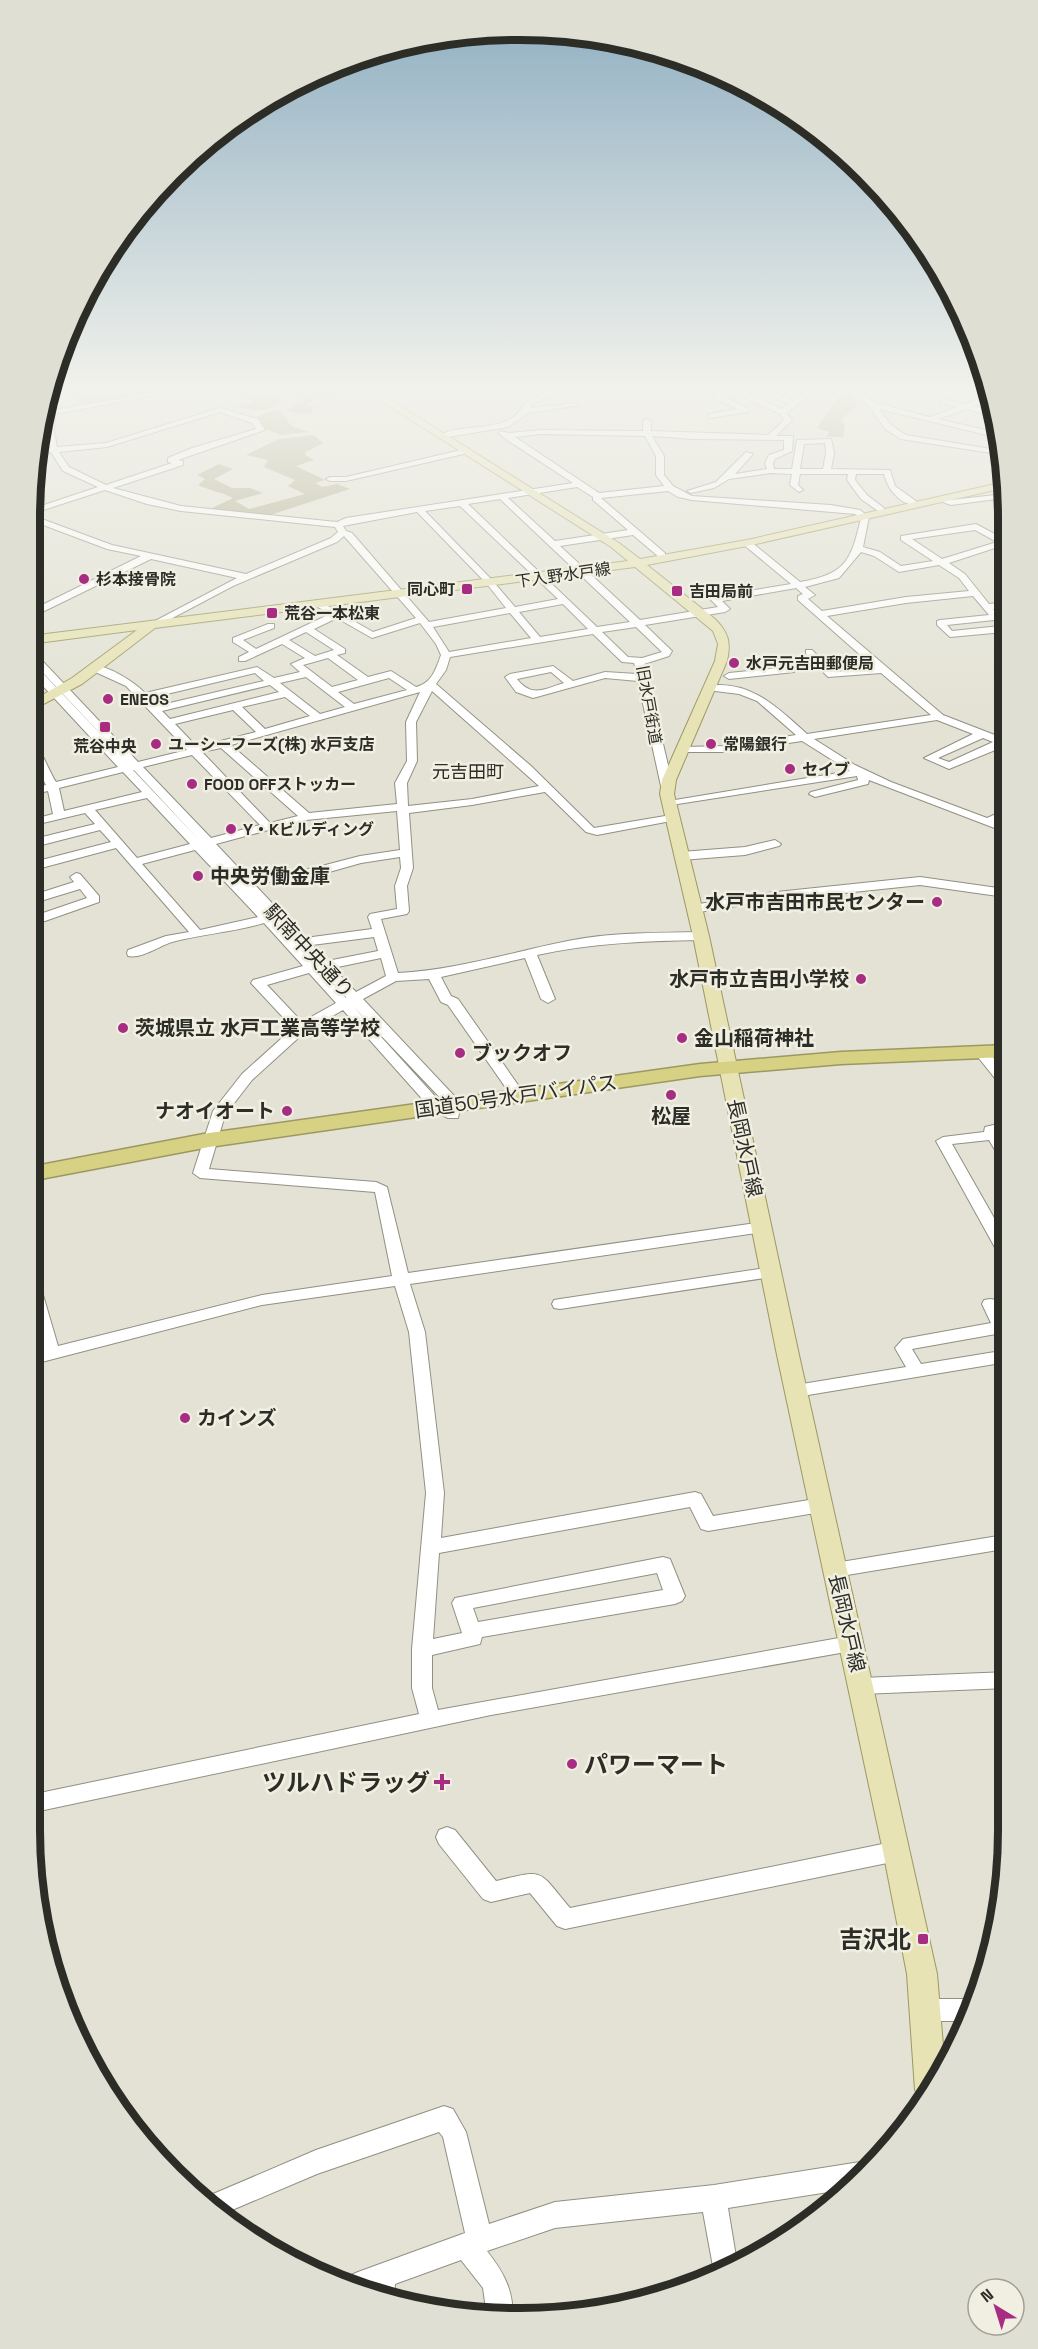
<svg xmlns="http://www.w3.org/2000/svg" width="1038" height="2349" viewBox="0 0 1038 2349" font-family="'Space Grotesk','Noto Sans JP',sans-serif">
<style>
.green{fill:#c5c3a8}
.forest{fill:#adab8c}
.lines{fill:none;stroke-linecap:round;stroke-linejoin:round}
.minor-casing{stroke:#909083;stroke-width:2}
.major-casing{stroke:#9c9863;stroke-width:2}
.highway-casing{stroke:#9c9863;stroke-width:3}
.minor{fill:#fff;fill-rule:evenodd}
.major{fill:#e7e3b5;fill-rule:evenodd}
.highway{fill:#d7d183;fill-rule:evenodd}
.poi-dot{fill:#a62d82;stroke:#f0efe2;stroke-width:2}
.labels{text-anchor:middle;dominant-baseline:central;stroke-width:5;stroke-linejoin:round;paint-order:stroke}
.far-street-label{font-size:16px;fill:#2d2d28;stroke:#f0efe2}
.far-poi-label{font-size:16px;font-weight:bold;fill:#2d2d28;stroke:#f0efe2;text-anchor:start}
.far-quarter-label{font-size:18px;fill:#2d2d28;stroke:#f0efe2}
.poi-label{font-size:20px;font-weight:bold;fill:#2d2d28;stroke:#f0efe2;text-anchor:start}
.street-label{font-size:20px;fill:#2d2d28;stroke:#f0efe2}
.near-poi-label{font-size:24px;font-weight:bold;fill:#2d2d28;stroke:#f0efe2;text-anchor:end}
.rim{fill:none;stroke:#2d2d28;stroke-width:8}
</style>
<rect width="100%" height="100%" fill="#e3e2d4"/>
<path class="green" d="M 75,392 L 152,392 L 76,406 Z"/>
<path class="forest" d="M 239,392 L 269,392 L 282,399 C 270,415 250,410 232,406 L 250,404 L 254,402 Z
M 291,392 L 324,392 L 338,395 C 328,401 320,392 309,394 L 315,397 L 306,407 L 315,406 L 311,413 L 298,414 L 287,410 L 293,408 L 291,404 L 303,402 L 302,399 Z
M 842,392 L 848,392 L 858,405 L 841,420 L 845,426 L 843,437 L 827,437 L 829,432 L 817,428 Z
M 270,411 L 281,411 L 291,426 L 309,432 L 281,435 L 262,428 L 257,417 Z
M 314,435 L 323,443 L 306,452 L 305,455 L 314,460 L 296,466 L 325,480 L 315,483 L 322,487 L 337,484 L 350,489 L 270,515 L 208,510 L 233,498 C 219,491 211,491 198,485 L 205,479 L 197,475 L 219,464 L 233,469 L 214,479 L 232,488 L 250,488 L 263,493 L 235,501 L 249,509 L 305,494 L 288,486 L 295,480 L 264,467 L 268,460 L 246,455 L 279,439 Z"/>
<g class="lines">
<g class="minor-casing">
<path id="minor" d="M 156,392 L 173,392 L 55,414 L 54,431 L 57,447 L 106,443 L 220,408 L 258,419 L 265,430 L 178,460 L 183,461 L 183,465 L 113,488 L 181,506 L 337,522 L 346,518 L 573,483 L 504,438 L 499,433 L 500,431 L 509,433 L 541,430 L 643,431 L 643,421 L 647,419 L 651,421 L 651,431 L 768,435 L 784,420 L 780,414 L 738,394 L 724,397 L 748,408 L 748,412 L 709,418 L 709,414 L 738,409 L 714,398 L 714,394 L 746,392 L 782,409 L 789,404 L 763,392 L 773,392 L 793,401 L 806,392 L 814,392 L 787,413 L 792,420 L 776,436 L 793,436 L 792,451 L 775,459 L 773,463 L 774,469 L 792,469 L 797,440 L 831,439 L 834,453 L 831,469 L 890,470 L 895,486 L 916,501 L 916,505 C 900,505 887,488 884,474 L 856,474 L 855,480 L 867,495 L 884,508 L 884,512 L 881,513 L 861,499 L 847,480 L 848,474 L 800,474 L 798,485 L 803,490 L 799,492 L 790,485 L 792,474 L 771,473 L 729,479 L 714,488 L 691,493 L 687,491 L 716,482 L 746,452 L 753,454 L 735,474 L 767,469 L 765,463 L 769,455 L 784,450 L 784,440 L 693,439 L 652,436 L 664,456 L 664,475 L 673,486 L 692,496 L 831,505 L 860,510 L 869,517 L 863,547 L 880,552 L 901,566 L 933,561 L 901,540 L 901,536 L 976,524 L 1004,539 L 1004,545 L 949,563 L 965,574 L 989,604 L 1004,602 L 1004,608 L 993,609 L 1004,620 L 1004,632 L 950,637 L 937,625 L 937,621 L 940,620 L 989,615 L 973,596 L 906,603 L 827,616 L 943,715 L 1005,739 L 1005,746 L 949,769 L 924,758 L 973,734 L 937,720 L 814,739 L 855,765 L 891,782 L 987,818 L 1005,810 L 1005,818 L 997,822 L 1005,825 L 1005,832 L 869,780 L 868,784 L 815,797 L 809,794 L 811,792 L 858,780 L 857,776 L 665,806 L 665,802 L 669,801 L 850,771 L 802,741 L 728,752 L 678,752 L 678,748 L 682,747 L 728,746 L 796,735 L 757,701 L 739,694 L 707,690 L 707,686 C 750,679 778,708 807,734 L 931,715 L 881,673 L 828,677 L 806,654 L 806,650 L 812,650 L 834,672 L 875,668 L 798,600 L 798,596 L 803,594 L 796,588 L 722,601 L 730,609 L 725,612 L 645,625 L 672,651 L 669,656 L 644,664 L 673,786 L 667,789 L 661,786 L 638,681 L 605,678 L 533,698 L 516,692 L 505,677 L 510,674 L 553,666 L 573,681 L 605,672 L 637,674 L 634,663 L 622,662 L 593,634 L 450,657 L 446,670 L 436,684 L 531,766 L 594,828 L 671,815 L 677,818 L 671,821 L 597,835 L 586,832 L 545,792 L 472,805 L 409,813 L 413,868 L 407,886 L 409,911 L 407,914 L 381,919 L 398,973 C 458,970 515,951 573,940 C 615,932 659,933 701,932 L 707,936 L 701,940 C 645,941 592,943 537,955 L 555,999 L 548,1003 L 541,999 L 525,958 L 441,977 L 451,996 L 458,999 L 525,1095 L 518,1099 L 513,1098 L 448,1005 L 441,1002 L 429,979 L 396,981 L 363,999 L 459,1101 L 461,1104 L 458,1118 L 448,1118 L 432,1110 L 343,1010 L 306,1031 L 252,1080 L 225,1115 L 209,1169 L 376,1182 L 387,1187 L 408,1273 L 763,1222 L 771,1227 L 763,1232 L 410,1284 L 425,1332 L 444,1493 L 441,1538 L 695,1492 L 701,1494 L 713,1516 L 821,1498 L 827,1500 L 830,1505 L 827,1510 L 821,1512 L 708,1531 L 701,1529 L 690,1507 L 439,1553 L 433,1639 L 462,1633 L 452,1603 L 455,1598 L 663,1557 L 670,1559 L 685,1596 L 682,1601 L 675,1604 L 482,1637 L 480,1644 L 432,1655 L 432,1688 L 438,1710 L 850,1636 L 857,1638 L 860,1644 L 857,1650 L 491,1715 L 30,1813 L 30,1795 L 419,1714 L 412,1688 L 412,1649 L 426,1493 L 409,1332 L 395,1286 L 262,1305 L 30,1365 L 30,1353 L 42,1350 L 30,1306 L 30,1273 L 36,1274 L 38,1278 L 58,1346 L 262,1295 L 392,1276 L 375,1192 L 200,1178 L 193,1173 L 213,1111 L 242,1074 L 293,1028 L 251,983 L 253,980 L 303,966 L 264,923 C 233,932 202,934 172,942 C 159,946 142,959 128,956 L 127,953 L 128,950 L 166,936 L 189,932 L 116,848 L 30,871 L 30,863 L 111,842 L 100,830 L 30,848 L 30,840 L 95,824 L 85,813 L 30,826 L 30,820 L 53,814 L 48,791 L 30,795 L 30,789 L 46,785 L 30,754 L 30,739 C 39,743 49,772 56,782 L 118,767 L 30,672 L 30,663 L 34,664 L 129,764 L 30,659 L 30,650 L 33,651 L 138,762 L 187,750 L 126,686 L 91,670 L 91,666 C 107,664 134,682 145,693 L 257,667 L 274,678 L 300,672 L 291,664 L 305,658 L 282,644 L 245,661 L 239,661 L 239,657 L 249,652 L 233,642 L 233,638 L 268,624 L 274,624 L 274,628 L 243,640 L 256,649 L 330,614 L 318,607 L 318,603 L 321,602 L 373,632 L 416,618 L 344,536 L 337,542 L 233,586 L 163,623 L 155,621 L 237,578 L 151,559 L 30,618 L 30,611 L 141,556 L 107,549 L 30,520 L 31,515 L 112,545 L 246,574 L 331,538 L 338,532 L 335,527 L 181,511 L 147,504 L 105,490 L 31,514 L 32,509 L 98,487 L 63,471 L 51,452 L 41,453 L 42,449 L 50,448 L 46,427 L 49,403 L 54,410 ZM 220,412 L 252,423 L 256,429 L 192,448 L 168,458 L 168,462 L 172,463 L 106,485 L 69,467 L 59,452 L 107,447 ZM 541,434 L 645,436 L 656,456 L 656,475 L 664,486 L 599,493 L 515,437 ZM 825,443 L 826,453 L 823,469 L 800,469 L 804,444 ZM 577,487 L 593,497 L 593,500 L 628,530 L 555,541 L 508,498 ZM 668,491 L 678,497 L 692,500 L 855,514 L 861,518 C 851,561 846,574 800,582 L 750,541 L 744,541 L 744,545 L 791,584 L 712,597 L 710,599 L 718,607 L 640,620 L 560,546 L 633,535 L 659,557 L 665,557 L 665,553 L 601,498 ZM 500,499 L 630,622 L 597,627 L 468,504 ZM 460,506 L 558,599 L 515,607 L 492,580 L 425,511 ZM 417,512 L 487,584 L 506,608 L 429,622 L 352,533 L 346,531 L 343,526 ZM 975,530 L 997,542 L 942,559 L 912,539 ZM 861,552 L 874,556 L 899,572 L 939,565 L 959,578 L 969,591 L 906,597 L 822,611 L 808,599 L 815,595 L 805,587 L 839,578 ZM 563,604 L 588,629 L 540,637 L 519,612 ZM 510,613 L 531,638 L 449,652 L 433,627 ZM 337,618 L 372,638 L 420,623 L 436,644 L 441,655 C 436,669 432,683 416,687 L 391,671 L 368,677 L 337,655 L 345,653 L 345,649 L 314,629 ZM 994,620 L 1000,626 L 952,631 L 947,625 ZM 636,627 L 662,652 L 642,658 L 628,657 L 602,632 ZM 306,632 L 334,650 L 315,656 L 289,640 ZM 328,658 L 358,680 L 332,687 L 303,665 ZM 551,672 L 564,683 C 544,689 532,698 517,679 ZM 255,673 L 264,681 L 157,706 L 150,698 ZM 306,677 L 345,707 L 320,714 L 280,683 ZM 389,678 L 407,690 L 354,704 L 338,692 ZM 270,685 L 279,692 L 170,719 L 162,711 ZM 432,691 L 539,786 L 472,799 L 408,806 L 407,783 L 417,761 L 416,722 ZM 420,692 L 406,722 L 407,761 L 395,783 L 397,804 L 309,813 L 231,745 ZM 285,697 L 310,716 L 265,729 L 242,707 ZM 233,710 L 256,732 L 197,747 L 175,724 ZM 983,738 L 993,742 L 949,762 L 938,758 ZM 221,748 L 298,816 L 270,823 L 202,752 ZM 192,755 L 260,825 L 211,838 L 143,767 ZM 133,770 L 134,770 L 200,841 ZM 123,772 L 142,792 L 64,811 L 59,788 ZM 147,798 L 190,844 L 137,858 L 95,810 ZM 397,811 L 400,850 L 360,856 L 314,868 L 248,878 L 216,844 L 306,820 ZM 195,850 L 258,917 L 200,930 L 142,864 ZM 400,857 L 401,868 L 395,886 L 397,909 L 370,914 L 368,917 L 372,929 L 305,938 L 254,884 L 315,876 L 361,863 ZM 374,937 L 378,951 L 327,961 L 312,945 ZM 381,958 L 386,976 L 356,992 L 333,968 ZM 320,969 L 346,997 L 346,998 ZM 309,973 L 336,1003 L 302,1022 L 267,985 ZM 352,1005 L 447,1105 L 447,1106 L 442,1104 ZM 657,1573 L 663,1590 L 478,1622 L 473,1608 Z
M 547,392 L 556,392 L 531,405 L 530,408 L 576,403 L 580,405 L 528,413 L 508,427 L 442,438 L 438,436 C 464,421 511,436 525,402 Z
M 851,392 L 859,392 L 876,403 L 930,417 L 958,407 L 941,403 L 941,399 L 965,404 L 988,396 L 989,400 L 973,406 L 992,411 L 993,416 L 966,409 L 938,419 L 998,433 L 999,438 L 879,409 L 891,425 L 906,435 L 1003,451 L 1004,455 L 901,439 L 885,429 L 870,407 Z
M 465,449 L 469,451 L 468,453 L 346,481 L 330,481 L 326,479 L 330,477 L 346,477 Z
M 1004,494 L 1004,498 L 951,505 L 937,500 L 941,498 L 951,500 Z
M 790,667 L 795,670 L 794,672 L 729,679 L 724,676 L 729,673 Z
M 775,840 L 781,844 L 779,846 L 745,855 L 681,860 L 675,856 L 681,852 L 745,847 Z
M 76,873 L 80,874 L 99,896 L 99,902 L 45,921 L 37,921 L 30,913 L 30,896 L 74,882 L 70,877 ZM 80,889 L 87,898 L 43,913 L 34,903 Z
M 920,877 L 1005,889 L 1005,897 L 920,885 L 767,901 L 693,913 L 687,909 L 693,905 L 767,893 Z
M 30,881 L 34,882 L 38,888 L 30,893 Z
M 981,1048 L 986,1049 L 1006,1073 L 1006,1087 L 1001,1086 L 974,1052 Z
M 1006,1122 L 1006,1130 L 999,1132 L 1006,1144 L 1006,1161 L 1001,1160 L 989,1140 L 952,1144 L 1006,1239 L 1006,1258 L 998,1253 L 936,1141 L 943,1137 L 984,1132 L 985,1127 Z
M 772,1267 L 778,1268 L 780,1272 L 778,1276 L 560,1309 L 554,1308 L 552,1304 L 554,1300 L 560,1299 Z
M 990,1299 L 996,1300 L 1006,1320 L 1006,1342 L 1000,1340 L 996,1334 L 912,1349 L 921,1364 L 1007,1350 L 1007,1362 L 796,1397 L 790,1395 L 787,1391 L 790,1387 L 796,1385 L 906,1367 L 895,1348 L 903,1339 L 991,1323 L 982,1304 L 984,1300 Z
M 998,1536 L 1005,1538 L 1007,1543 L 1005,1548 L 998,1550 L 835,1577 L 828,1575 L 826,1570 L 828,1565 L 835,1563 Z
M 1008,1672 L 1008,1688 L 861,1694 L 854,1692 L 851,1686 L 854,1680 L 861,1678 Z
M 447,1827 L 455,1830 L 496,1881 C 546,1869 537,1869 570,1908 L 897,1841 L 905,1844 L 908,1851 L 905,1858 L 897,1861 L 565,1929 L 557,1926 L 530,1893 L 491,1902 L 483,1899 L 439,1844 L 436,1837 L 439,1830 Z
M 926,1999 L 972,1999 L 976,2000 L 967,2021 L 926,2021 L 918,2018 L 914,2010 L 918,2002 Z
M 444,2106 L 453,2109 L 466,2132 L 489,2224 L 555,2202 L 714,2185 L 860,2162 L 869,2167 L 841,2190 L 728,2208 L 737,2263 L 714,2272 L 703,2212 L 555,2228 L 487,2251 C 504,2273 513,2289 513,2318 L 487,2316 L 483,2288 L 461,2260 L 395,2284 L 394,2298 L 347,2281 L 349,2276 L 358,2272 L 465,2233 L 443,2137 L 439,2132 L 317,2174 L 225,2213 L 206,2197 L 316,2150 Z"/>
</g>
<g class="major-casing">
<path id="major" d="M 367,392 L 378,392 L 619,543 L 640,559 L 747,540 L 1004,482 L 1004,488 L 747,546 L 647,565 L 715,619 C 729,633 731,643 727,661 L 676,780 L 674,794 L 709,936 L 799,1355 L 937,1974 L 945,2069 L 923,2102 L 915,2090 L 907,1974 L 883,1851 L 777,1355 L 693,936 L 660,794 L 662,780 L 715,661 L 718,644 L 713,631 L 635,567 L 155,628 L 82,684 L 30,711 L 30,702 L 72,678 L 137,630 L 30,644 L 30,636 L 628,561 L 611,547 Z"/>
</g>
<g class="highway-casing">
<path id="highway" d="M 1006,1045 L 1006,1057 L 841,1064 L 700,1076 L 209,1147 L 30,1181 L 30,1167 L 209,1133 L 700,1064 L 841,1052 Z"/>
</g>
<use href="#minor" class="minor"/>
<use href="#major" class="major"/>
<use href="#highway" class="highway"/>
</g>
<linearGradient id="sky" x2="0" y2="1"><stop stop-color="#8eaec1"/><stop offset="0.54" stop-color="#f2f2ec"/><stop offset="1" stop-color="#f2f2ec" stop-opacity="0"/></linearGradient>
<rect width="1038" height="721" fill="url(#sky)"/>
<g class="poi-dot">
<circle cx="84" cy="579" r="6"/>
<rect x="461" y="583" width="12" height="12" rx="3"/>
<rect x="671" y="585" width="12" height="12" rx="3"/>
<rect x="266" y="607" width="12" height="12" rx="3"/>
<circle cx="734" cy="663" r="6"/>
<circle cx="108" cy="699" r="6"/>
<rect x="99" y="721" width="12" height="12" rx="3"/>
<circle cx="156" cy="744" r="6"/>
<circle cx="711" cy="744" r="6"/>
<circle cx="790" cy="769" r="6"/>
<circle cx="192" cy="784" r="6"/>
<circle cx="231" cy="829" r="6"/>
<circle cx="198" cy="876" r="6"/>
<circle cx="937" cy="902" r="6"/>
<circle cx="861" cy="979" r="6"/>
<circle cx="123" cy="1028" r="6"/>
<circle cx="682" cy="1038" r="6"/>
<circle cx="460" cy="1053" r="6"/>
<circle cx="671" cy="1095" r="6"/>
<circle cx="287" cy="1111" r="6"/>
<circle cx="185" cy="1418" r="6"/>
<circle cx="572" cy="1764" r="6"/>
<path d="M439 1773h6v6h6v6h-6v6h-6v-6h-6v-6h6z"/>
<rect x="917" y="1933" width="12" height="12" rx="3"/>
</g>
<g class="labels">
<g class="far-street-label">
<text transform="translate(563 575) rotate(-8)">下入野水戸線</text>
<text transform="translate(649 705) rotate(80)">旧水戸街道</text>
</g>
<g class="far-poi-label">
<text x="96" y="579">杉本接骨院</text>
<text x="455" y="589" text-anchor="end">同心町</text>
<text x="689" y="591">吉田局前</text>
<text x="284" y="613">荒谷一本松東</text>
<text x="746" y="663">水戸元吉田郵便局</text>
<text x="120" y="699">ENEOS</text>
<text x="168" y="744">ユーシーフーズ(株) 水戸支店</text>
<text x="723" y="744">常陽銀行</text>
<text x="105" y="746" text-anchor="middle">荒谷中央</text>
<text x="802" y="769">セイブ</text>
<text x="204" y="784">FOOD OFFストッカー</text>
<text x="243" y="829">Y・Kビルディング</text>
</g>
<g class="far-quarter-label">
<text x="468" y="771">元吉田町</text>
</g>
<g class="poi-label">
<text x="210" y="876">中央労働金庫</text>
<text x="925" y="902" text-anchor="end">水戸市吉田市民センター</text>
<text x="849" y="979" text-anchor="end">水戸市立吉田小学校</text>
<text x="135" y="1028">茨城県立 水戸工業高等学校</text>
<text x="694" y="1038">金山稲荷神社</text>
<text x="472" y="1053">ブックオフ</text>
<text x="275" y="1111" text-anchor="end">ナオイオート</text>
<text x="671" y="1116" text-anchor="middle">松屋</text>
<text x="197" y="1418">カインズ</text>
</g>
<g class="street-label">
<text transform="translate(309 951) rotate(47)">駅南中央通り</text>
<text transform="translate(516 1096) rotate(-8)">国道50号水戸バイパス</text>
<text transform="translate(745 1148) rotate(78)">長岡水戸線</text>
<text transform="translate(847 1623) rotate(77)">長岡水戸線</text>
</g>
<g class="near-poi-label">
<text x="584" y="1764" text-anchor="start">パワーマート</text>
<text x="430" y="1782">ツルハドラッグ</text>
<text x="911" y="1939">吉沢北</text>
</g>
</g>
<path d="M0 0H1038V2349H0ZM518 40H520A478 478 0 0 1 998 518V1830A478 478 0 0 1 520 2308H518A478 478 0 0 1 40 1830V518A478 478 0 0 1 518 40Z" fill="#e0dfd3" fill-rule="evenodd"/>
<path class="rim" d="M518 40H520A478 478 0 0 1 998 518V1830A478 478 0 0 1 520 2308H518A478 478 0 0 1 40 1830V518A478 478 0 0 1 518 40Z"/>
<g transform="translate(996 2307) rotate(322)"><circle r="28" fill="#f0efe2" stroke="#a2a198" stroke-width="1.5"/>
<path d="M0-4.5L10 22L0 15L-10 22Z" fill="#a62d82"/>
<text y="-9" font-size="16" font-weight="bold" text-anchor="middle" fill="#2d2d28">N</text>
</g>
</svg>
